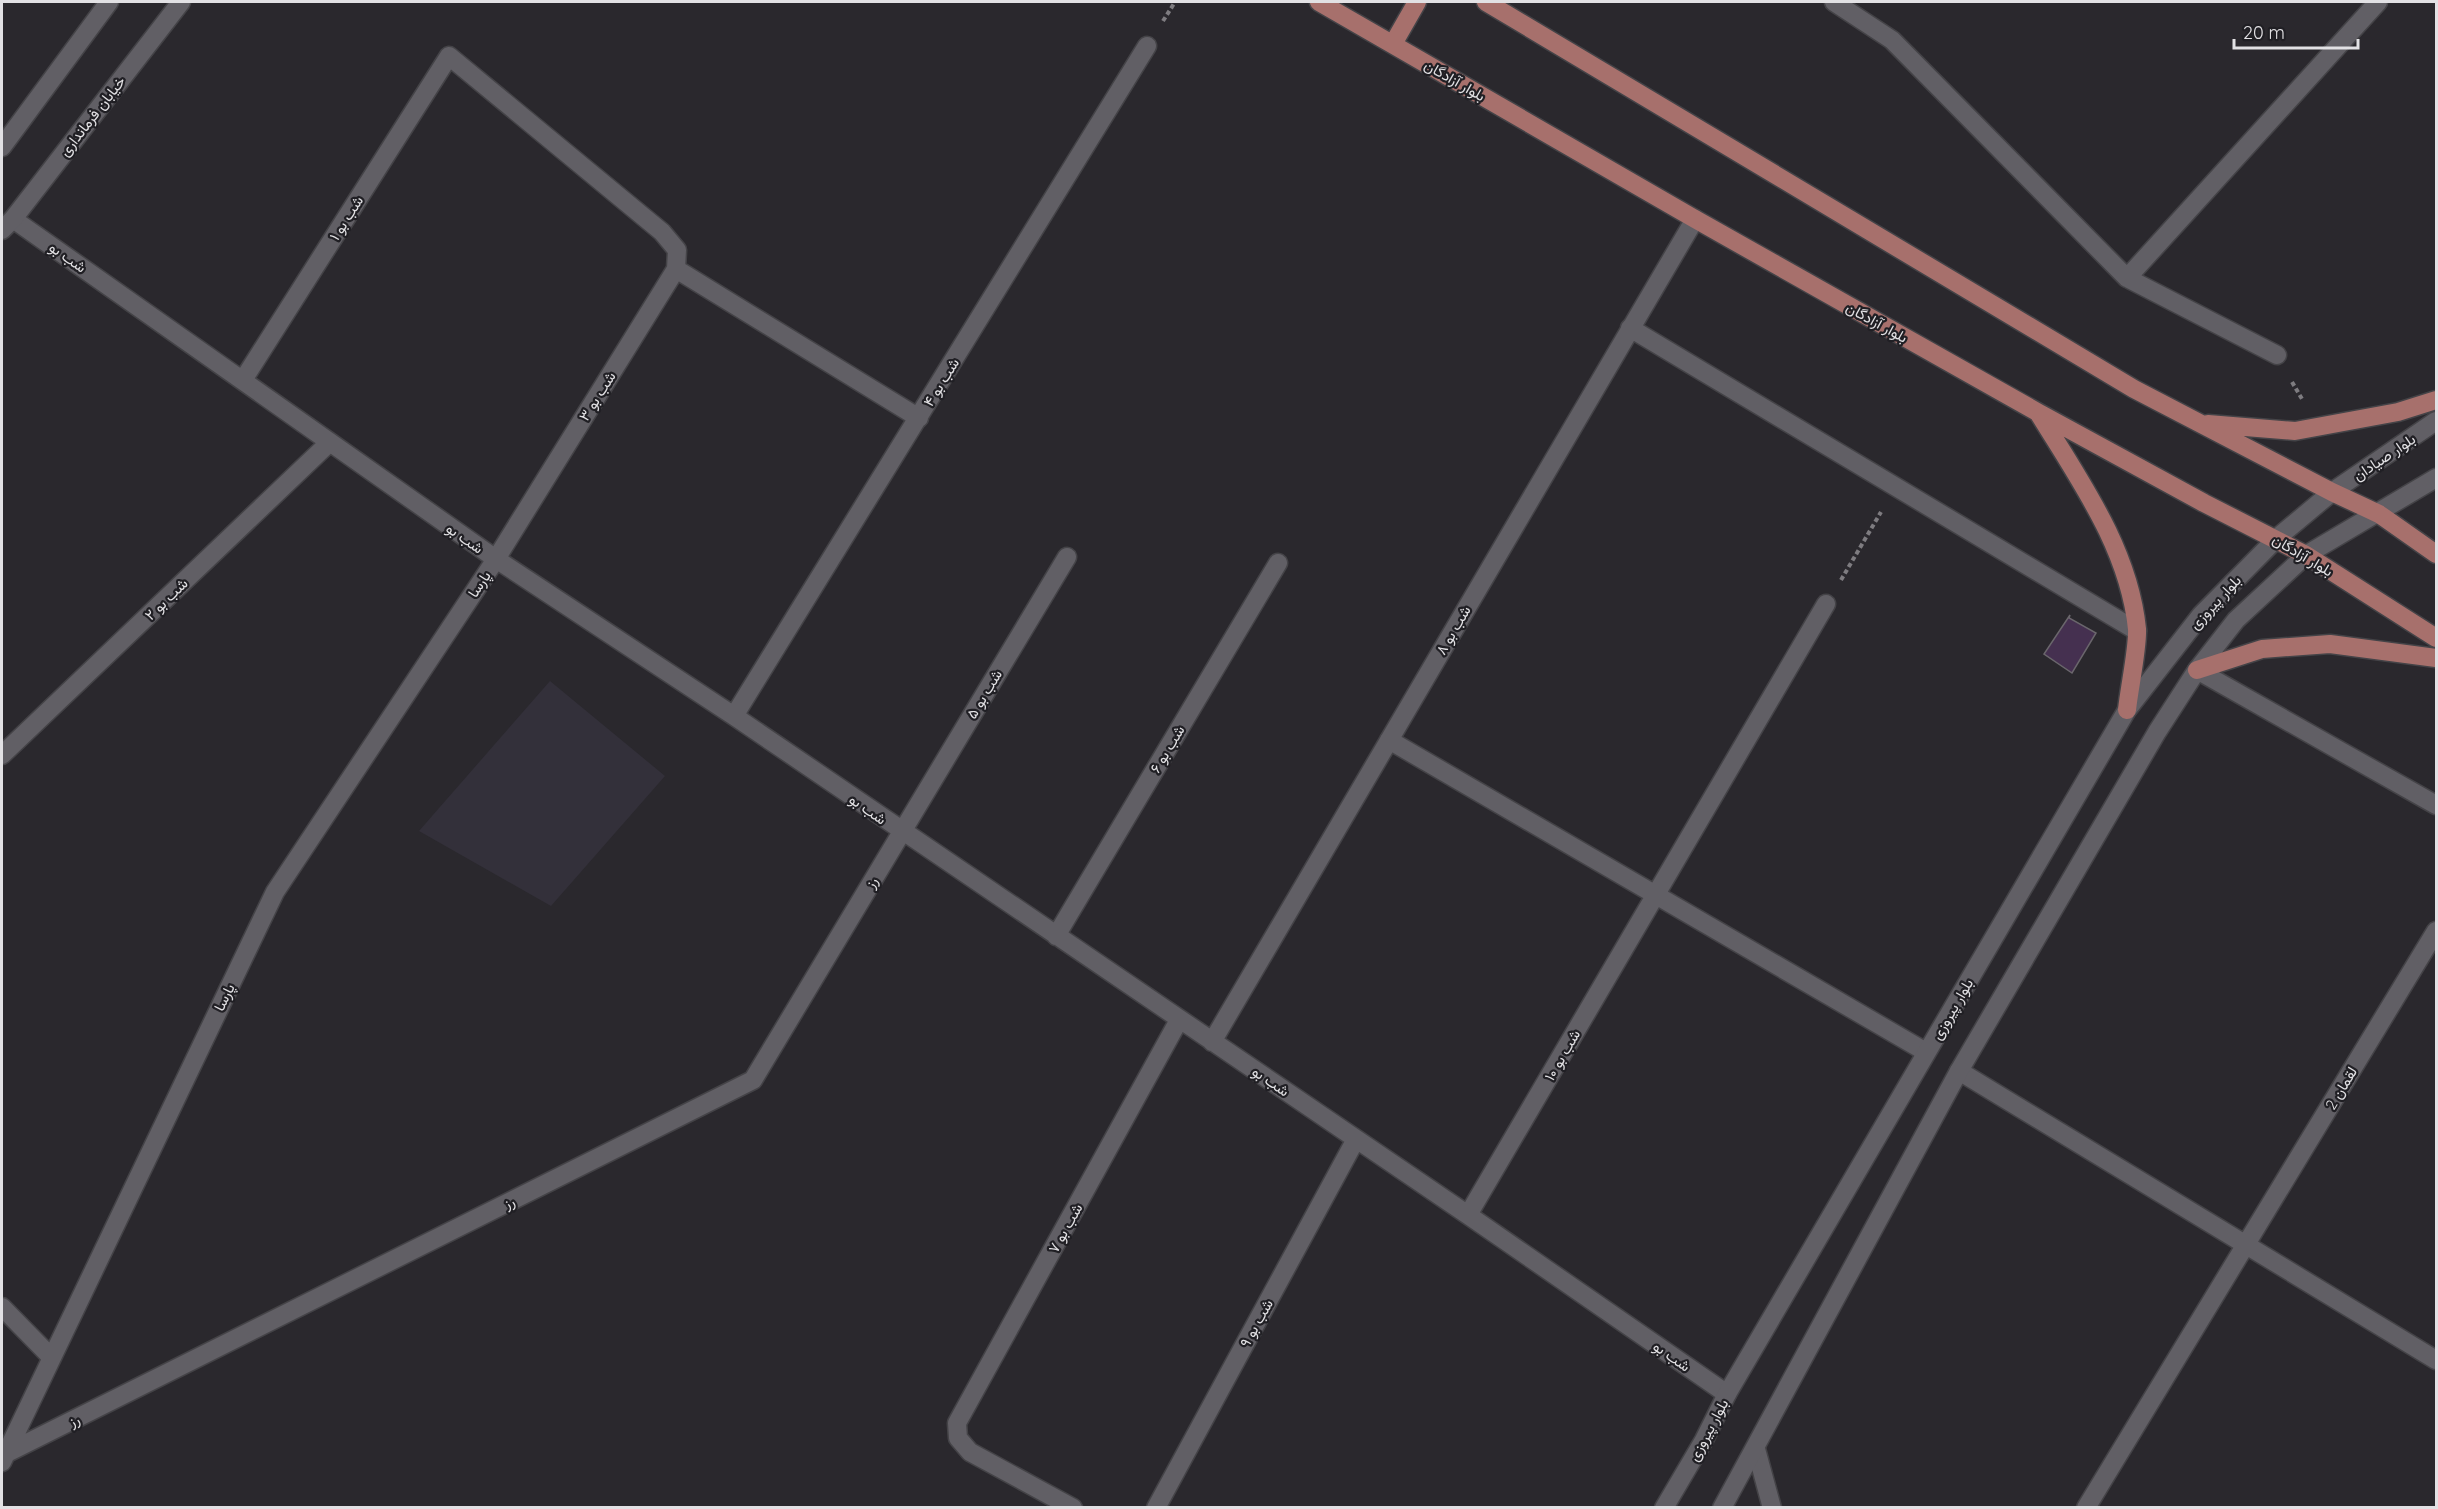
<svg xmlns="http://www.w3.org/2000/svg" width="2438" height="1509" viewBox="0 0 2438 1509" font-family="Quicksand,Vazirmatn,sans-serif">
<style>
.built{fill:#33303a}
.building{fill:#453050;stroke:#6a666c;stroke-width:1.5}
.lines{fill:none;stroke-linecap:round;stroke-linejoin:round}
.minor-casing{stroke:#444347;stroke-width:21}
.tertiary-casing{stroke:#444347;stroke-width:21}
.secondary-casing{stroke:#444347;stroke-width:21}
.primary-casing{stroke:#444347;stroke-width:21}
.path{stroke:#7e7c80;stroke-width:4;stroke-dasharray:4.5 3;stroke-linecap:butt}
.minor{stroke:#615f65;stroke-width:18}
.tertiary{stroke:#615f65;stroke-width:18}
.secondary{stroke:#615f65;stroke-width:18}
.primary{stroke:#a7706c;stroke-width:18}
.labels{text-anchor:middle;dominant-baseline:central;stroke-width:4.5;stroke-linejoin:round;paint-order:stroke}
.street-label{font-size:15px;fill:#e2e1e4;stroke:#201f24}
</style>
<rect width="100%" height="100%" fill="#2a282d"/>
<path class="built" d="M 550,681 L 665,776 L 551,906 L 419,831 Z"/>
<path class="building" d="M 2070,615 L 2069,618 L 2096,633 L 2072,673 L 2044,654 Z"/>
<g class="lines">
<g class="minor-casing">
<path id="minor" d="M 1834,2 L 1892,40 L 2127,278 L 2277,355
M 13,219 L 496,559 L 734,716 L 1468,1215 L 1727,1394
M 676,269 L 919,418
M 2127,278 L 2378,2
M 1630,328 L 2137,631
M 2197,670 L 2436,805
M 734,716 L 1147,46
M 1389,740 L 1926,1052
M 2,755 L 330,442
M 1056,936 L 1278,563
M 1212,1042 L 1695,219
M 1959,1071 L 2436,1360
M 1468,1215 L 1826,604
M 2,1307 L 51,1357
M 1756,1449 L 1772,1508
M 5,1454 L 753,1080 L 1067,557
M 2,1462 L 275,892 L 496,559 L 676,269 L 677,250 L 662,232 L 449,56 L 243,380
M 1073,1508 L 970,1452 L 958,1438 L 957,1423 L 1179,1020
M 1156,1508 L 1356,1139
M 2086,1508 L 2436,931"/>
</g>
<g class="tertiary-casing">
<path id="tertiary" d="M 2,147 L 109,2
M 2,230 L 13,219 L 181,2"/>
</g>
<g class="secondary-casing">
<path id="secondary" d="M 1664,1508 L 1704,1440 L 1727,1394 L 2127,710 L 2201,615 L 2277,538 L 2332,492 L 2436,421
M 1722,1508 L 1959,1071 L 2157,732 L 2197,670 L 2236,620 L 2306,555 L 2436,478"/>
</g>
<g class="primary-casing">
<path id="primary" d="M 1319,2 L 1695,219 L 2039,413 L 2204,503 L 2306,555 L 2436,638
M 1486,2 L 2134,389 L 2332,492 L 2379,514 L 2436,554
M 1393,44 L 1417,2
M 2039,414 C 2080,481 2129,549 2137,629 C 2138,648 2129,689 2127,710
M 2208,424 L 2295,431 L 2398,412 L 2436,400
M 2197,670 L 2262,649 L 2330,644 L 2436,658"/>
</g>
<path class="path" d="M 1163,21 L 1175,2
M 2292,382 L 2302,399
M 1841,580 L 1881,512"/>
<use href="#minor" class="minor"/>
<use href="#tertiary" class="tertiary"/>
<use href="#secondary" class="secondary"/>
<use href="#primary" class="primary"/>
</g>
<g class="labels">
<g class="street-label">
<text transform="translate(1455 80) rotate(30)">بلوار آزادگان</text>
<text transform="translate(92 116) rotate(-52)">خیابان فرمانداری</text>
<text transform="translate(346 218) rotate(-58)">شب بو ۱</text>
<text transform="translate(68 257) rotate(35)">شب بو</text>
<text transform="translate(1877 322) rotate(29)">بلوار آزادگان</text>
<text transform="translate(941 382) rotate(-58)">شب بو ۴</text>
<text transform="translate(597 396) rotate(-58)">شب بو ۳</text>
<text transform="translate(2384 457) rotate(-34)">بلوار صیادان</text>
<text transform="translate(465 538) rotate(35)">شب بو</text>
<text transform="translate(2303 555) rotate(31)">بلوار آزادگان</text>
<text transform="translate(479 584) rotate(-56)">پارسا</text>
<text transform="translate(166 599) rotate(-44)">شب بو ۲</text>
<text transform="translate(2215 602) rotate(-47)">بلوار پیروزی</text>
<text transform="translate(1453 630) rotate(-60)">شب بو ۸</text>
<text transform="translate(984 694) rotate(-59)">شب بو ۵</text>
<text transform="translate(1167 749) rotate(-59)">شب بو ۶</text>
<text transform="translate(868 809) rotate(35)">شب بو</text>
<text transform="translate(871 882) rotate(-59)">رز</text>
<text transform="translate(224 997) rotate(-64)">پارسا</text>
<text transform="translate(1952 1009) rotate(-60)">بلوار پیروزی</text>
<text transform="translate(1562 1055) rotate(-60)">شب بو ۱۰</text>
<text transform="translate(1271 1081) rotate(34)">شب بو</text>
<text transform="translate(2341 1088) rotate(-59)">لقمان 2</text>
<text transform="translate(509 1202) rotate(-27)">رز</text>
<text transform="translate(1065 1228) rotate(-61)">شب بو ۷</text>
<text transform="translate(1256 1323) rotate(-61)">شب بو ۹</text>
<text transform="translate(1672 1356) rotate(35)">شب بو</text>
<text transform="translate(74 1420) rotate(-27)">رز</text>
<text transform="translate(1708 1430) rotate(-62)">بلوار پیروزی</text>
</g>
</g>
<rect width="2438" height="1509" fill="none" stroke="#e2e1e4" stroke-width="6"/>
<path d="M2234 39v9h124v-9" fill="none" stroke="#e2e1e4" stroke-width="3"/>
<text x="2243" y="39" font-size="18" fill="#e2e1e4" stroke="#201f24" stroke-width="4.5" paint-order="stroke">20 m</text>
</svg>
